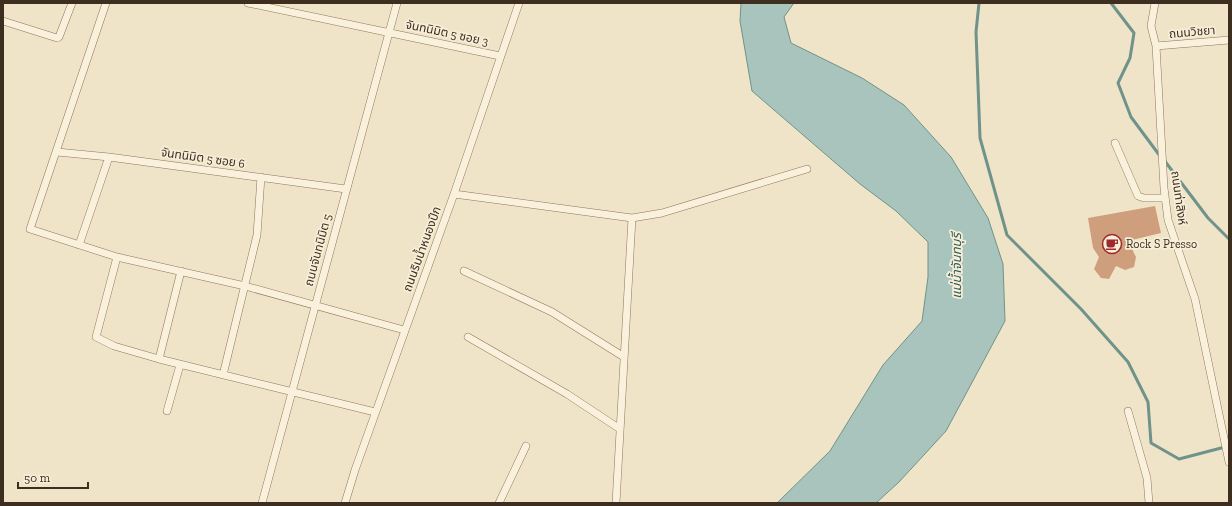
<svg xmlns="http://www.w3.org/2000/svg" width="1232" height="506" viewBox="0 0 1232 506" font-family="'Zilla Slab','Noto Sans Thai',serif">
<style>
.water{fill:#a9c4bc;stroke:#6f938a}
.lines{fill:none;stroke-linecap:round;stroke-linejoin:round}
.stream{stroke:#6f938a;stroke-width:3}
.building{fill:#cf9f7d}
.street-casing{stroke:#8d765c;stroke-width:8}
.street{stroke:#faf1dc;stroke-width:7}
.labels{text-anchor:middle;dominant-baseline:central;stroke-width:3.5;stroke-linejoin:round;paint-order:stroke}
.street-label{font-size:12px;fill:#3d2e20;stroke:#f7eed8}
.poi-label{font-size:12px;fill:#3d2e20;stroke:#f7eed8;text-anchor:start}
.water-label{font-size:13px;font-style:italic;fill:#2f5d5a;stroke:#f7eed8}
</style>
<rect width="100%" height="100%" fill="#f0e4c8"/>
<path class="water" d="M 741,3 L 794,3 L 784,17 L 791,43 L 862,78 L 904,105 L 951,157 L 988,218 L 1003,264 L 1005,321 L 946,431 L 899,482 L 876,503 L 777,503 L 830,451 L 883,365 L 922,321 L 928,277 L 928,242 L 896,211 L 860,184 L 752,91 L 740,21 Z"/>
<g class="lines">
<path class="stream" d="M 979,3 L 976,32 L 980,138 L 1007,235 L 1081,309 L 1128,362 L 1148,402 L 1151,443 L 1179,459 L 1225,447
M 1111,3 L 1134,33 L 1130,58 L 1118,83 L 1131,117 L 1160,156
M 1164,160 L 1208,218 L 1229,239"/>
</g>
<path class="building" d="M 1155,206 L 1161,233 L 1132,240 L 1133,251 L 1136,257 L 1134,267 L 1125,270 L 1116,266 L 1109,279 L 1101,278 L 1094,269 L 1099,257 L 1093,248 L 1088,218 Z"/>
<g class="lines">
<g class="street-casing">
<path id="street" d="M 106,3 L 30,229 L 117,257 L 245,286 L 404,330
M 248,3 L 500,56
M 1155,3 L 1151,26 L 1156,46 L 1164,188 L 1168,220 L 1195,299 L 1229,462
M 3,21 L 57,38 L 59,37 L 72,3
M 1156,46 L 1229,40
M 1115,143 L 1138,196 L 1144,198 L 1165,198
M 57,152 L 109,157 L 346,189
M 454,194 L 632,218 L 662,213 L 807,169
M 79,245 L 109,157
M 117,257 L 96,337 L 114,346 L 159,359 L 375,412
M 464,271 L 552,312 L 624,357
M 468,337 L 567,394 L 620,429
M 159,359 L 181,271
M 223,375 L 257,235 L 261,177
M 167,411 L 180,365
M 1128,411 L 1147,478 L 1149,503
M 262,503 L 397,3
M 345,503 L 355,470 L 454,194 L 519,3
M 499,503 L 526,446
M 616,503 L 632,218"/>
</g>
<use href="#street" class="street"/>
</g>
<defs>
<g id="cafe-ring" transform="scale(1)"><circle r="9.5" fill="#f7eed8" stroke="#9e2a2b" stroke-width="1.5"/><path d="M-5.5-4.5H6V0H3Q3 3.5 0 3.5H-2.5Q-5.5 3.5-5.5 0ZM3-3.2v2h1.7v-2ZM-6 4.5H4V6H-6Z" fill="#9e2a2b"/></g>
</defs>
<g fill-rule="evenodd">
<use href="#cafe-ring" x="1112" y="244"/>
</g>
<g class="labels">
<g class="street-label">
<text transform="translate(1192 32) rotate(-5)">ถนนวิชยา</text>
<text transform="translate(447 33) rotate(12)">จันทนิมิต 5 ซอย 3</text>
<text transform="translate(203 158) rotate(8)">จันทนิมิต 5 ซอย 6</text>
<text transform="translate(1179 198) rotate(82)">ถนนท่าสิงห์</text>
<text transform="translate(422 249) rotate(-70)">ถนนริมน้ำหนองปึก</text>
<text transform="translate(318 250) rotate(-75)">ถนนจันทนิมิต 5</text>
</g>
<g class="poi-label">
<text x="1126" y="244">Rock S Presso</text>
</g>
<g class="water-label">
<text transform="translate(956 266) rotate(-90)">แม่น้ำจันทบุรี</text>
</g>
</g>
<rect width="1232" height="506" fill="none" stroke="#3d2e20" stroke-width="8"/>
<path d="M18 482v6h70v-6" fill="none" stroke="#3d2e20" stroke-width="2"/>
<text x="24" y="482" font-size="12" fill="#3d2e20" stroke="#f7eed8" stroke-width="3" paint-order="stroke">50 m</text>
</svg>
